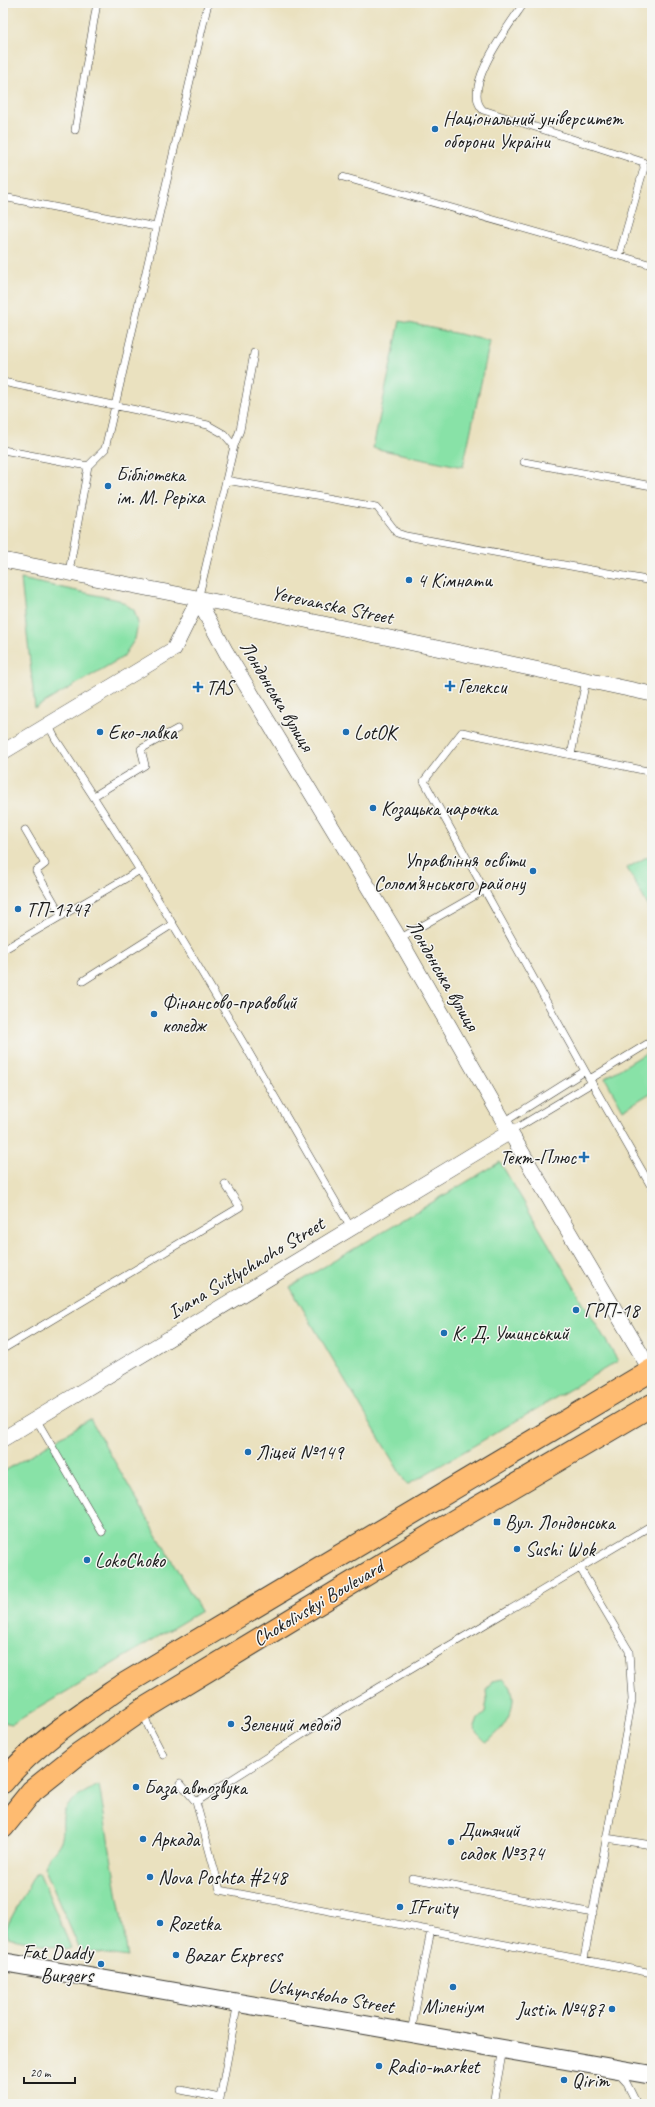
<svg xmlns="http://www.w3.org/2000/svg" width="655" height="2107" viewBox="0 0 655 2107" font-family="Caveat,sans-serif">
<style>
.green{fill:#88e2a7;stroke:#527f62}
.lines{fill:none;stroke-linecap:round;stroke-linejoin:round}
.service-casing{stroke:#3b3a34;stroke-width:8}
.minor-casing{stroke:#3b3a34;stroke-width:16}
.tertiary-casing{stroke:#3b3a34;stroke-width:20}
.primary-casing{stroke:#3b3a34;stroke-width:24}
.service{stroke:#fff;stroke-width:7}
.minor{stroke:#fff;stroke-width:15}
.tertiary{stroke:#fff;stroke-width:18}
.primary{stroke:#febb71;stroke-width:22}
.poi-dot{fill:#1f6fb2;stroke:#f6f6f2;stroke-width:1.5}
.labels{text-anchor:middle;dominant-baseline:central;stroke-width:3;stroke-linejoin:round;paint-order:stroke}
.poi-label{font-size:20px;fill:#1c1c1c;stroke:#f6f6f2;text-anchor:start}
.street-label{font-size:20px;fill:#1c1c1c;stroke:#f6f6f2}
</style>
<rect width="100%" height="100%" fill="#f6f6f2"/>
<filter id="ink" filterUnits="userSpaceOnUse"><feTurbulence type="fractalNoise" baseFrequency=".025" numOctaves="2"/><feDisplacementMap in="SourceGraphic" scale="8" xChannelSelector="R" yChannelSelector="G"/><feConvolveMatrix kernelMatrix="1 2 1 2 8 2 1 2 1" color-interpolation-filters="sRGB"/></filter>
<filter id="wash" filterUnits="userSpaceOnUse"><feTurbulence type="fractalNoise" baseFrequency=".012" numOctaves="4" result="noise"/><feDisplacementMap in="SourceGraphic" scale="16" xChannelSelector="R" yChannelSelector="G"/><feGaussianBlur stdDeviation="0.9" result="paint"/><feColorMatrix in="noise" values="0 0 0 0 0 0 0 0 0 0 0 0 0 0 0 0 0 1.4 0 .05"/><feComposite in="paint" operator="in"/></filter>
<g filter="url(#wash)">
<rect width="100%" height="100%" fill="#eae1bf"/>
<path class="green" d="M 400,321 L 490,341 L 463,467 L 373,448 Z
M 21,579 L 119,600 L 134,610 L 138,623 L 135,639 L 123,657 L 35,708 Z
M 652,854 L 652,913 L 627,868 Z
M 651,1050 L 652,1092 L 623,1110 L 605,1078 Z
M 500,1162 L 618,1361 L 407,1485 L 290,1287 Z
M 90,1419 L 201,1611 L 12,1724 L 3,1722 L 3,1472 Z
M 503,1679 C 506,1682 510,1685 511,1688 C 519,1707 502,1733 486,1742 L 474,1730 L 478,1719 L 485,1713 L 487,1700 L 486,1690 L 492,1681 Z
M 99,1785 L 128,1957 L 85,1951 L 79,1948 L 44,1867 C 47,1856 59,1849 62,1838 C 64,1831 62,1824 63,1817 C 64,1802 88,1790 99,1785 Z
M 39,1872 L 71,1948 L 67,1949 L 8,1937 L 6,1929 L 9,1922 L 35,1874 Z"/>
</g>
<g filter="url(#ink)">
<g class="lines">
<g class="service-casing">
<path id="service" d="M 524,3 C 511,23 460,88 483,110 L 643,162 L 644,168 L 619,256
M 75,130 L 97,3
M 343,177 L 652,265
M 3,197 L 156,227
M 3,382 L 208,425 L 224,434 L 234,446 L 198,600
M 234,446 L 240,430 L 254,353
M 3,450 L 88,466
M 524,462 L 652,486
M 226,480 L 377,507 L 397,533 L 406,536 L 652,581
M 69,572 L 88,466 L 105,449 L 208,3
M 48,724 L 55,738 C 161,897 255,1063 351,1228
M 571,755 L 586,680
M 652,772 L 462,732 L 424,781 L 585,1071 L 652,1188
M 94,796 L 145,765 L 141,749 L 177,729
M 25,830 L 45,864 L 36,871 L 62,916
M 399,939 L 485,890
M 3,950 L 140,870
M 83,981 L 173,924
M 590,1079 L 652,1041
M 504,1122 L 585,1071
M 510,1132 L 592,1083
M 3,1349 L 240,1207 L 225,1184
M 36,1419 L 102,1532
M 652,1525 L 341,1710 L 196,1802 L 220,1890 L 652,1973
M 580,1568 L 629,1651 L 632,1700 L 584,1959
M 143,1712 L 149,1728 L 163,1755
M 180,1783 L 196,1802
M 606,1838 L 652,1845
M 412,1878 L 593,1913
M 411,2032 L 431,1930
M 617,2072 L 626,2082 L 637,2104
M 181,2090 L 220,2098
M 219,2104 L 238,2002
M 493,2104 L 503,2049"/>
</g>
<g class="minor-casing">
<path id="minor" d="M 3,560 L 263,611 L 652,694
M 198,600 L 226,652 L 396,933 L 504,1122 L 651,1371
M 3,752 L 174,649 L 198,600
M 3,1439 L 510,1132"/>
</g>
<g class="tertiary-casing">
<path id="tertiary" d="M 3,1962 L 652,2075"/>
</g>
<g class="primary-casing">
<path id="primary" d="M 3,1782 C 33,1745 84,1712 123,1685 L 652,1370
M 3,1827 L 32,1791 L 77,1755 L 142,1710 L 456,1520 L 652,1405"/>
</g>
<use href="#service" class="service"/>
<use href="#minor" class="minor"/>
<use href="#tertiary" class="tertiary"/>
<use href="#primary" class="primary"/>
</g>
</g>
<g class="poi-dot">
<circle cx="435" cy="129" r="4"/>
<circle cx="108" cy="486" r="4"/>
<circle cx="409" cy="580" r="4"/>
<path d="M448 680h4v4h4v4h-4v4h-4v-4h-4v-4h4z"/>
<path d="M196 681h4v4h4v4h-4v4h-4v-4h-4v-4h4z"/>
<circle cx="100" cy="732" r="4"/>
<circle cx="346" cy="732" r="4"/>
<circle cx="373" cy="808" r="4"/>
<circle cx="533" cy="871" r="4"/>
<circle cx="18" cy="909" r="4"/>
<circle cx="154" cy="1014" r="4"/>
<path d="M582 1151h4v4h4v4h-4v4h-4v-4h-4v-4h4z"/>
<circle cx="576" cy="1310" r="4"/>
<circle cx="444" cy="1333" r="4"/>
<circle cx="248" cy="1452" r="4"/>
<rect x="493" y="1518" width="8" height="8" rx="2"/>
<circle cx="517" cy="1549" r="4"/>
<circle cx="87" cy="1560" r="4"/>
<circle cx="231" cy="1724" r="4"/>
<circle cx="136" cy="1787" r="4"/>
<circle cx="143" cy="1839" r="4"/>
<circle cx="451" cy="1842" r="4"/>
<circle cx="150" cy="1877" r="4"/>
<circle cx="400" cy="1907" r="4"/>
<circle cx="160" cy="1923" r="4"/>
<circle cx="176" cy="1955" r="4"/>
<circle cx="101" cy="1964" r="4"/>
<circle cx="453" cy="1987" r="4"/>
<circle cx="612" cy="2009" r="4"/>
<circle cx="379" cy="2066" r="4"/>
<circle cx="564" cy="2080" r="4"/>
</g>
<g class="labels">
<g class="poi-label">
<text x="443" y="118">Національний університет<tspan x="443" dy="23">оборони України</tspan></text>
<text x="116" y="474">Бібліотека<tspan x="116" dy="23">ім. М. Реріха</tspan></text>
<text x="417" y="580">4 Кімнати</text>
<text x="458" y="686">Гелекси</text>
<text x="206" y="687">TAS</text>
<text x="108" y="732">Еко-лавка</text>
<text x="354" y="732">LotOK</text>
<text x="381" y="808">Козацька чарочка</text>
<text x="525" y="860" text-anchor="end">Управління освіти<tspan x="525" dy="23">Солом’янського району</tspan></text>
<text x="26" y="909">ТП-1747</text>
<text x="162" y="1002">Фінансово-правовий<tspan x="162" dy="23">коледж</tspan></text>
<text x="576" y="1157" text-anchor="end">Тект-Плюс</text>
<text x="584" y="1310">ГРП-18</text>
<text x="452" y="1333">К. Д. Ушинський</text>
<text x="256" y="1452">Ліцей №149</text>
<text x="505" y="1522">Вул. Лондонська</text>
<text x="525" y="1549">Sushi Wok</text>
<text x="95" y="1560">LokoChoko</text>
<text x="239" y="1724">Зелений медоїд</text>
<text x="144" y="1787">База автозвука</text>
<text x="459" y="1830">Дитячий<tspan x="459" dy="23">садок №374</tspan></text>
<text x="151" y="1839">Аркада</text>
<text x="158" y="1877">Nova Poshta #248</text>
<text x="408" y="1907">IFruity</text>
<text x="168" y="1923">Rozetka</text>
<text x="93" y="1952" text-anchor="end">Fat Daddy<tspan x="93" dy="23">Burgers</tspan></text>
<text x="184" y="1955">Bazar Express</text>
<text x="453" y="2006" text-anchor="middle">Міленіум</text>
<text x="604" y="2009" text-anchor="end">Justin №487</text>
<text x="387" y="2066">Radio-market</text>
<text x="572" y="2080">Qirim</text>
</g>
<g class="street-label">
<text transform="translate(332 605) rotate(12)">Yerevanska Street</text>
<text transform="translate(277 696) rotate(59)">Лондонська вулиця</text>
<text transform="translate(443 975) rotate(60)">Лондонська вулиця</text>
<text transform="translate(246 1268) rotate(-31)">Ivana Svitlychnoho Street</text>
<text transform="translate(318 1603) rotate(-31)">Chokolivskyi Boulevard</text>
<text transform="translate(331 1996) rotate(10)">Ushynskoho Street</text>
</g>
</g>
<rect width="655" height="2107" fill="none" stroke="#f6f6f2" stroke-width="16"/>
<path d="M24 2077v6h51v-6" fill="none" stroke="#1c1c1c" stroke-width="2"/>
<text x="30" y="2077" font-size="12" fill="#1c1c1c" stroke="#f6f6f2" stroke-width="3" paint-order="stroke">20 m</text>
</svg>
